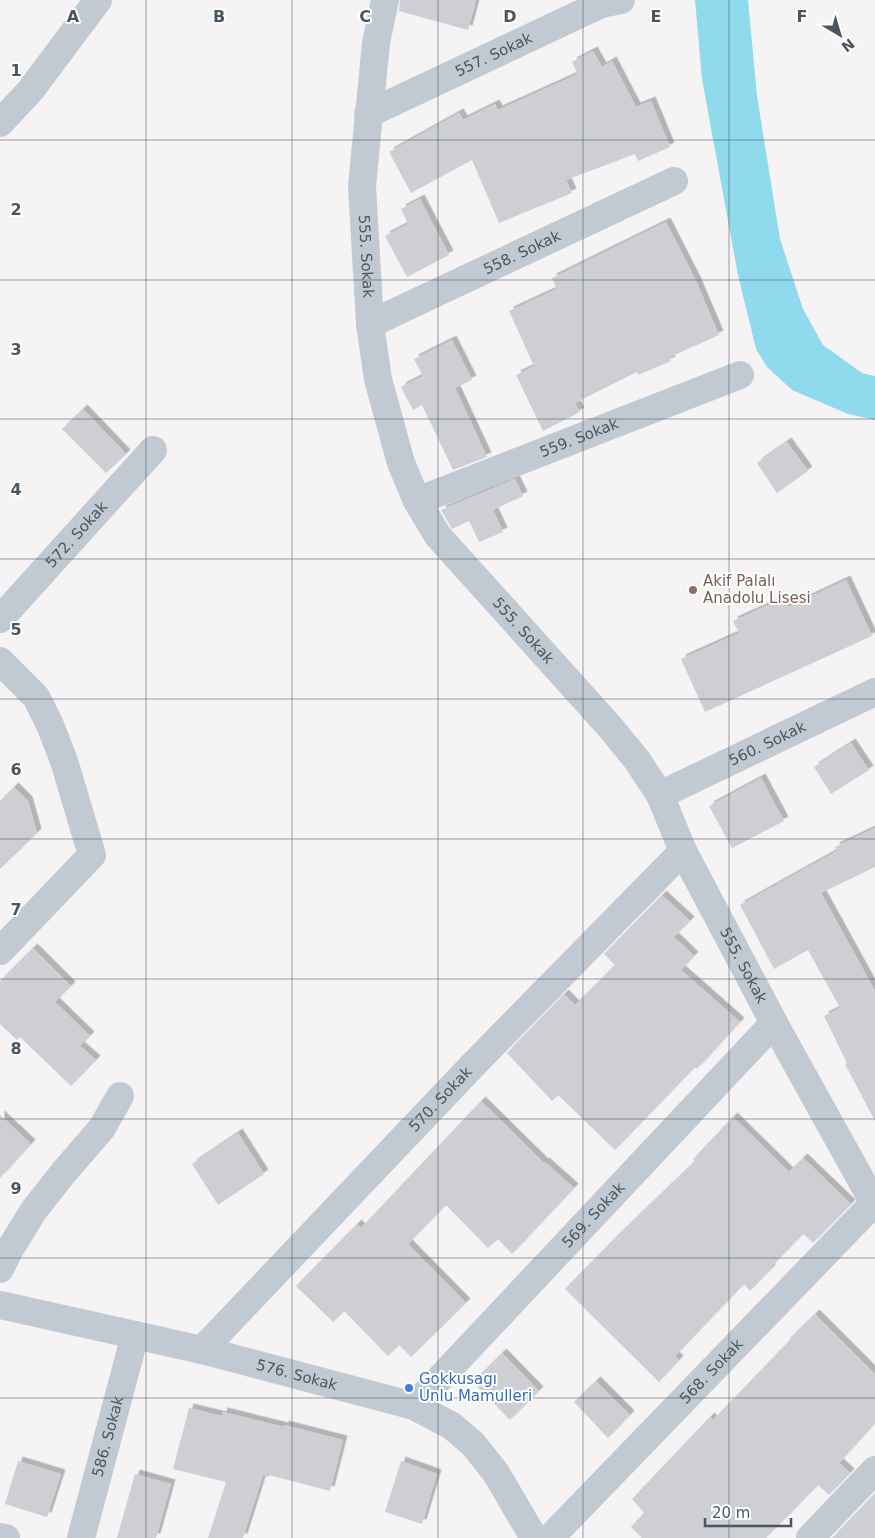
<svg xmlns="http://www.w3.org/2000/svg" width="875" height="1538" viewBox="0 0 875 1538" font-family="'DejaVu Sans',sans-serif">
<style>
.water{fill:#90daee}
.building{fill:#cdcfd5;filter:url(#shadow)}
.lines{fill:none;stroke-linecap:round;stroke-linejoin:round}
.minor{stroke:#c1cad2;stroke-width:28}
.grid{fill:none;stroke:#4a5661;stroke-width:1;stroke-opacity:0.55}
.education-dot{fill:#8d6e63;stroke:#fff;stroke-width:2}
.shop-dot{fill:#3f7fe0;stroke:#fff;stroke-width:2}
.labels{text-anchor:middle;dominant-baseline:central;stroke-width:4;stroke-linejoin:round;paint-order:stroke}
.street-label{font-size:15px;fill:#4a5661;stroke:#fff}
.education-label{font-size:15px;fill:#785e54;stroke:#fff;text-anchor:start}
.shop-label{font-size:15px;fill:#366cbe;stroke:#fff;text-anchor:start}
.grid-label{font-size:16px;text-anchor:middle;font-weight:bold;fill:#4a5661;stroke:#fff;stroke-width:4;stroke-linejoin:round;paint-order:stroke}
</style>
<defs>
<filter id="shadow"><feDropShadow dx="4.5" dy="-4.5" stdDeviation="0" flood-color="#0004"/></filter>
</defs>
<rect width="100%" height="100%" fill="#f5f3f3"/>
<path class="water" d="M 695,0 L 748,0 L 757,96 L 780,239 L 803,309 L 823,345 L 862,373 L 875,376 L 875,420 L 848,414 L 792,390 L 767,367 L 756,349 L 738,275 L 702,79 Z"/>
<path class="building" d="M 400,0 L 476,0 L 468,30 L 399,11 Z
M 593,51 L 602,67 L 612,61 L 636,107 L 651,101 L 670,147 L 638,161 L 635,154 L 566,180 L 572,193 L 499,223 L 472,160 L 411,193 L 389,152 L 459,113 L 463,120 L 495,104 L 498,110 L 578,74 L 572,62 Z
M 420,199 L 449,255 L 407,277 L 385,236 L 408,224 L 401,209 Z
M 666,222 L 696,281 L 719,335 L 670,357 L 671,361 L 638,375 L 637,372 L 575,403 L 580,412 L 543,431 L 516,375 L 534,366 L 509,311 L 557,289 L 552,278 Z
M 452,340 L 472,380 L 455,388 L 487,457 L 453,470 L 422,405 L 413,410 L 401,387 L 423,376 L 414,359 Z
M 83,409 L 126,454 L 106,473 L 62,429 Z
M 787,442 L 808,471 L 777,493 L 757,463 Z
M 515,479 L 523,496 L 493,510 L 503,532 L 479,542 L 469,521 L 452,529 L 441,510 Z
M 846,580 L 872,636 L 705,712 L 681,659 L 739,633 L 733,621 L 784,598 L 788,607 Z
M 851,743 L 869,770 L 831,794 L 814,767 Z
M 761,778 L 784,821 L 732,848 L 709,806 Z
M 14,787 L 28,801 L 37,833 L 0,869 L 0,801 Z
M 875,828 L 875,867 L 821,893 L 875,991 L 875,1121 L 845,1064 L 847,1063 L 824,1016 L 840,1008 L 808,950 L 774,969 L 740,905 L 837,851 L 835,847 Z
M 662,895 L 690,921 L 674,937 L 694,956 L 681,970 L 740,1022 L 697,1069 L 695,1067 L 615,1150 L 558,1095 L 552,1101 L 507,1053 L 564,994 L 575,1005 L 615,965 L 604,954 Z
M 33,948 L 71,986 L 55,1002 L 90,1036 L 80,1046 L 96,1060 L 71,1086 L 20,1037 L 17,1040 L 0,1024 L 0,981 Z
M 481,1101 L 544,1163 L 545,1162 L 574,1188 L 512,1254 L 498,1239 L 488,1248 L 446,1205 L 408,1244 L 466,1303 L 411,1357 L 399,1345 L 388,1356 L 344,1311 L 333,1322 L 296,1286 L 357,1224 L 361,1228 Z
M 0,1115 L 31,1144 L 0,1178 Z
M 733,1117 L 789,1172 L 803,1158 L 851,1204 L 813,1243 L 803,1234 L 770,1268 L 771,1269 L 750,1291 L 744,1284 L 675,1356 L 679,1360 L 659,1382 L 565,1289 L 619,1234 L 695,1161 L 693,1159 Z
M 238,1133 L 264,1174 L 218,1205 L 192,1164 Z
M 815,1314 L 875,1374 L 875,1423 L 839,1463 L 850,1473 L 829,1495 L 818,1485 L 766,1538 L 642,1538 L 631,1527 L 644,1513 L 632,1499 L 710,1417 L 713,1420 L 791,1339 L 790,1338 Z
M 502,1353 L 539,1391 L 510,1420 L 473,1382 Z
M 596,1381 L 630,1415 L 608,1438 L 574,1402 Z
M 189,1408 L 222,1416 L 223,1412 L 284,1427 L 284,1425 L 343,1440 L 330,1491 L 269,1475 L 269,1477 L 263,1475 L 243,1538 L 208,1538 L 226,1482 L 173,1469 Z
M 18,1461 L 61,1474 L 47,1517 L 5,1504 Z
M 401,1461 L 437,1474 L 422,1524 L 385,1512 Z
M 135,1474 L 171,1484 L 156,1538 L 117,1538 Z
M 875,1493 L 875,1538 L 832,1538 Z"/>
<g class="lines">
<g class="minor">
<path id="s1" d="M 385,0 L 376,43 L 362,186 L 370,324 L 378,379 L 401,463 L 417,501 L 438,536 L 610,727 L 637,760 L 660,795 L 683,851 L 774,1023 L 875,1205"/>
<path id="s2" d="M 368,114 L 601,4 L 621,0"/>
<path d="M 0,123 L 30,91 L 98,0"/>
<path id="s3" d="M 370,324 L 674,181"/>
<path id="s4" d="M 417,501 L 740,375"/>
<path id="s5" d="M 0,619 L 153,450"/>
<path d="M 0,661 L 36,697 L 50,725 L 64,761 L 92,855 L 0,951"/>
<path id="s6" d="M 660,795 L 875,692"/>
<path d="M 0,1269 L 10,1249 L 34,1210 L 64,1172 L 102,1128 L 120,1096"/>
<path id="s7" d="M 0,1305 L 202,1350 L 414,1406 L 452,1426 L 473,1444 L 496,1473 L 534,1538"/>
<path id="s8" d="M 202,1350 L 473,1065 L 683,851"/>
<path id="s9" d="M 414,1406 L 774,1023"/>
<path d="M 0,1537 L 6,1538"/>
<path id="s10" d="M 81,1538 L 135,1335"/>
<path id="s11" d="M 550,1538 L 874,1203"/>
<path d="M 810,1538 L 875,1470"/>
</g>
</g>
<path class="grid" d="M 146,0 L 146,1538M 292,0 L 292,1538M 438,0 L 438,1538M 583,0 L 583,1538M 729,0 L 729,1538M 0,140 L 875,140M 0,280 L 875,280M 0,419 L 875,419M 0,559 L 875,559M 0,699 L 875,699M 0,839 L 875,839M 0,979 L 875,979M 0,1119 L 875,1119M 0,1258 L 875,1258M 0,1398 L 875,1398"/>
<circle class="education-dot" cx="693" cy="590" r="5"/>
<circle class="shop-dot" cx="409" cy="1388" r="5"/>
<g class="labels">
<g class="street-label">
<text stroke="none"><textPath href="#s2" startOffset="139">557. Sokak</textPath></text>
<text stroke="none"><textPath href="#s3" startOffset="168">558. Sokak</textPath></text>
<text stroke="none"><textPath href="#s1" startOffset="258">555. Sokak</textPath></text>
<text stroke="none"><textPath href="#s4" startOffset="174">559. Sokak</textPath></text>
<text stroke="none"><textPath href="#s5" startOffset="114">572. Sokak</textPath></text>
<text stroke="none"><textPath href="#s1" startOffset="678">555. Sokak</textPath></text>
<text stroke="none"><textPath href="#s6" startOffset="119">560. Sokak</textPath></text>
<text stroke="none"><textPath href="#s1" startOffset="1082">555. Sokak</textPath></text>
<text stroke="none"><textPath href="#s8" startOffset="346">570. Sokak</textPath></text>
<text stroke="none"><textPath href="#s9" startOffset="262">569. Sokak</textPath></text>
<text stroke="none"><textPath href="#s11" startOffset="232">568. Sokak</textPath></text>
<text stroke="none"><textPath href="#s7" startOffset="305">576. Sokak</textPath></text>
<text stroke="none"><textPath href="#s10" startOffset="105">586. Sokak</textPath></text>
</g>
<g class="education-label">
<text x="703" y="581">Akif Palalı<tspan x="703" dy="17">Anadolu Lisesi</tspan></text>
</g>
<g class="shop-label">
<text x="419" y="1379">Gokkusagı<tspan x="419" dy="17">Unlu Mamulleri</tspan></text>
</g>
</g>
<g class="grid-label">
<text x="73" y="22">A</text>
<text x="219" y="22">B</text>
<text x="365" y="22">C</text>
<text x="510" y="22">D</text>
<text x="656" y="22">E</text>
<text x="802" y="22">F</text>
<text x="16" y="76">1</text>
<text x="16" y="215">2</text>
<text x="16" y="355">3</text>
<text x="16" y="495">4</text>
<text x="16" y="635">5</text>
<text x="16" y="775">6</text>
<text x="16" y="915">7</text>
<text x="16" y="1054">8</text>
<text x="16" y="1194">9</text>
</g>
<g transform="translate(840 35) rotate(142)" stroke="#ffffff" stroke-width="4" paint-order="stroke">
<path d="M0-4L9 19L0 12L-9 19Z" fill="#4a5661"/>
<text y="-8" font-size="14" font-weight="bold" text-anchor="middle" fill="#4a5661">N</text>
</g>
<path d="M705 1518v8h86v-8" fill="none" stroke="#4a5661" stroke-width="2.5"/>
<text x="712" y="1518" font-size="15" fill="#4a5661" stroke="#ffffff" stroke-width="4" paint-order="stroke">20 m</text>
</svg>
